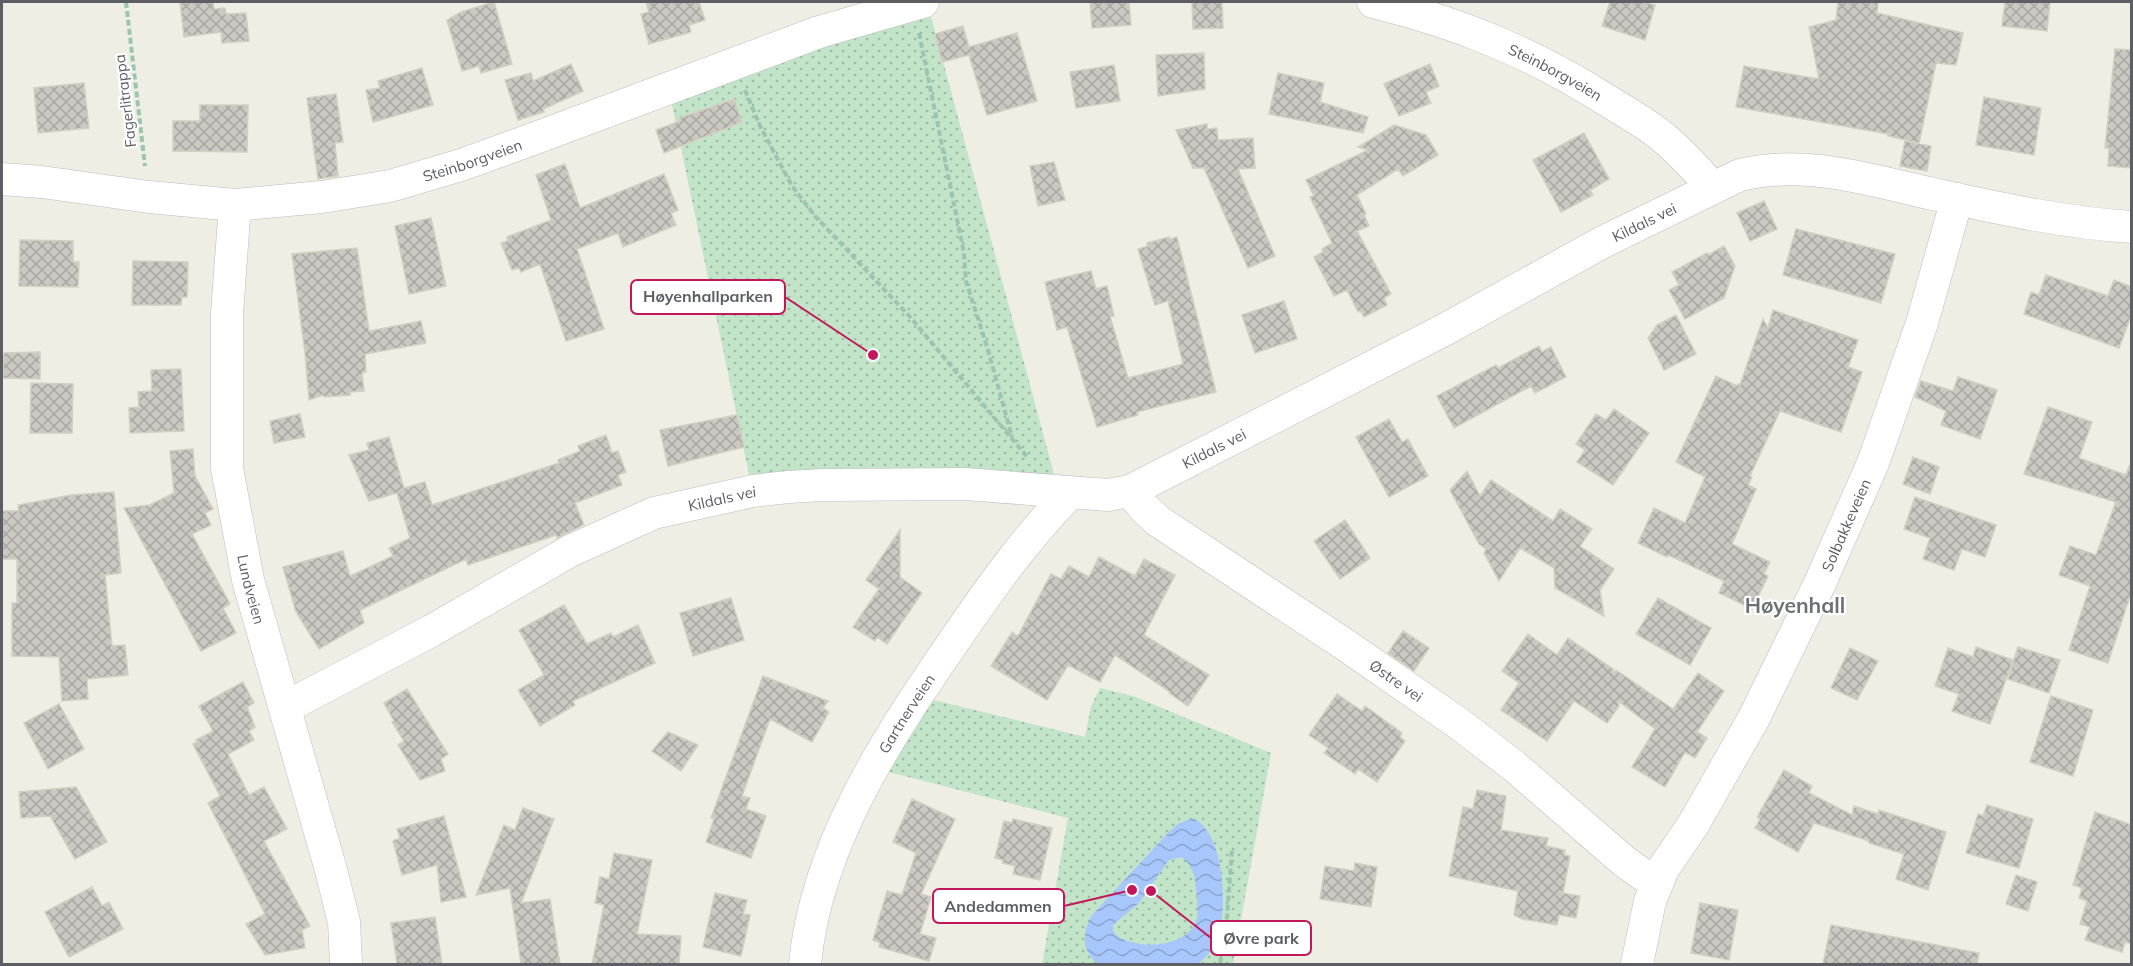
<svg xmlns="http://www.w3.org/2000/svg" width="2133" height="966" viewBox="0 0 2133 966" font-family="Mulish,sans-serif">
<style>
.park{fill:url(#park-dots)}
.water{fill:url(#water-waves);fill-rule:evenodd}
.building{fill:url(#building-cross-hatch);stroke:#d2d0c3;stroke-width:1.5}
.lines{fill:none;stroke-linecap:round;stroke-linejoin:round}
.minor-casing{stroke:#bcbcc2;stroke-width:33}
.path{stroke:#9bc5af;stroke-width:4;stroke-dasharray:6 3;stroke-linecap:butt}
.minor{stroke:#fff;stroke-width:32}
.labels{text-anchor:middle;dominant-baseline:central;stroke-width:4.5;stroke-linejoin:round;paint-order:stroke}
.street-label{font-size:15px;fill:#5c5e64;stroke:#fff}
.district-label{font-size:21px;font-weight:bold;fill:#6d7076;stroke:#fff}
.leader{fill:none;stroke:#c2185b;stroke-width:2}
.callout-dot{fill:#c2185b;stroke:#fff;stroke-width:2}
.callout{fill:#fff;stroke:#c2185b;stroke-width:2}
.callout-label{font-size:16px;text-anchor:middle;font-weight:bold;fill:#5c5e64}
</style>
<defs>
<pattern id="park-dots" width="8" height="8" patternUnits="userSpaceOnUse" patternTransform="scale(1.5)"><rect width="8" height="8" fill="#c2e4c8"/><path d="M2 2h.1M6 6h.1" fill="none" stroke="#a1bca6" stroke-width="1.8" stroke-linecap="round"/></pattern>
<pattern id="water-waves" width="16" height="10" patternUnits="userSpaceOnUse" patternTransform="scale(1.5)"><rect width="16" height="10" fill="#a7c6fb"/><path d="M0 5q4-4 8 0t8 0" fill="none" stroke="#8ba4cf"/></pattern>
<pattern id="building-cross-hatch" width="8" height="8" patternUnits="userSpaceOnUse" patternTransform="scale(1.5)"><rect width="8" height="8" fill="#cac8c1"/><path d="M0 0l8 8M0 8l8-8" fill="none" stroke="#a7a6a0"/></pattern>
</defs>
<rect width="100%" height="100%" fill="#eeeee4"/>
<path class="park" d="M 930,13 L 1054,474 L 946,472 L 750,479 L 671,100 L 799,54 Z
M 1100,688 L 1133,696 L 1271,753 L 1233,964 L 1042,964 L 1068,818 L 885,771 L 927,700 L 938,701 L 1085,737 L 1091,706 Z"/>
<path class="water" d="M 1192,818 C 1225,830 1228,910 1218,939 C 1214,949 1206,957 1198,964 L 1098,964 C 1081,950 1082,933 1092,915 L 1167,834 L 1178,824 ZM 1182,857 C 1193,866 1195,876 1196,890 C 1197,898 1198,909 1197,918 C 1190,949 1132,952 1113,932 L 1113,925 L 1139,903 L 1169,860 Z"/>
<path class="building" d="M 180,2 L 213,2 L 214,9 L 225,8 L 226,14 L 246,13 L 249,41 L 222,43 L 221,32 L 184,37 Z
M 494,2 L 512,64 L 481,73 L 479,66 L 462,71 L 447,20 L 461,12 Z
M 646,2 L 699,2 L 705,20 L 689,25 L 691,32 L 649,44 L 641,14 L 649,12 Z
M 1090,2 L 1129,2 L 1131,25 L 1092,28 Z
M 1192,2 L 1222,2 L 1223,28 L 1193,29 Z
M 1610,2 L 1643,2 L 1655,5 L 1645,40 L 1602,26 Z
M 1838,2 L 1878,2 L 1877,13 L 1963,33 L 1956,65 L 1936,63 L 1919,143 L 1888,136 L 1888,134 L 1736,107 L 1744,66 L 1819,79 L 1809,27 L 1836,20 Z
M 2005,2 L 2050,2 L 2047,31 L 2002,26 Z
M 963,26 L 969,47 L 1017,33 L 1037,101 L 987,115 L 969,55 L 942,62 L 935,34 Z
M 2115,49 L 2132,50 L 2132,168 L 2108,166 L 2109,148 L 2105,148 Z
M 1204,53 L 1205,89 L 1158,96 L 1156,55 Z
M 571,64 L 583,91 L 543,109 L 544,112 L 518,120 L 505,80 L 531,73 L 533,81 Z
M 1430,64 L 1439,86 L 1426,92 L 1431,103 L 1399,116 L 1384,84 Z
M 1114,65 L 1120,101 L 1076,108 L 1070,72 Z
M 422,68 L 433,105 L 373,122 L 366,90 L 380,88 L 378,81 Z
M 1278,73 L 1324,83 L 1320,102 L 1368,117 L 1363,133 L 1269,114 Z
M 84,83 L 89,128 L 38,133 L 34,88 Z
M 336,94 L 343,142 L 335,143 L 338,176 L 318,179 L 307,98 Z
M 1984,97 L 2041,108 L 2034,155 L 1976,145 Z
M 734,99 L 742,122 L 664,153 L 656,130 L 680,121 L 679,118 Z
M 200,105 L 248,105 L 247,152 L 173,151 L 173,121 L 200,121 Z
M 1207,124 L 1207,129 L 1217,128 L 1218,140 L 1253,138 L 1255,168 L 1238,169 L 1275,256 L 1248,268 L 1204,168 L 1193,168 L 1176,130 Z
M 1394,125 L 1426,135 L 1438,155 L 1403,176 L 1398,169 L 1357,195 L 1366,214 L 1364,215 L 1369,226 L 1357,231 L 1391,294 L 1384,298 L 1387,305 L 1364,317 L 1360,310 L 1358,312 L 1347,290 L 1334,296 L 1314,257 L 1323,252 L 1322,249 L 1332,243 L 1310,197 L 1314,196 L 1306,180 L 1368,150 L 1358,147 Z
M 1584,133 L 1609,179 L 1590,190 L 1593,195 L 1561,212 L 1533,160 Z
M 1905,141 L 1931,146 L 1927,171 L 1900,166 Z
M 1054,162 L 1065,200 L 1038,206 L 1030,166 Z
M 565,164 L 580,208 L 664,174 L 678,210 L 671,213 L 676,225 L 623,247 L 618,233 L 577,249 L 604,329 L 566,341 L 540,264 L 521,272 L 519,268 L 512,270 L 501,243 L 508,241 L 507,237 L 551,220 L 536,175 Z
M 1764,201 L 1777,229 L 1750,241 L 1737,213 Z
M 431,218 L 446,286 L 409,294 L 395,226 Z
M 1796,229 L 1895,254 L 1881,303 L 1783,275 Z
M 1169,237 L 1170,239 L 1177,237 L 1216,392 L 1137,412 L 1138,415 L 1097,427 L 1067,327 L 1057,330 L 1045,282 L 1091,271 L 1096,289 L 1107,286 L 1114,316 L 1110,316 L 1128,378 L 1183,364 L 1168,301 L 1155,305 L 1138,249 L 1148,246 L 1147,243 Z
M 20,240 L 73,241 L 73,262 L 79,262 L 78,287 L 19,286 Z
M 1724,246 L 1735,266 L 1724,298 L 1685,319 L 1669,290 L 1679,285 L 1672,272 L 1707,253 L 1708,255 Z
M 357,248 L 369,331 L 421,321 L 426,343 L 365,354 L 366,372 L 362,373 L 364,391 L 350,392 L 350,395 L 324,397 L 323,395 L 309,400 L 305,353 L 292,254 Z
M 133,261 L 188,262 L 187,297 L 182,297 L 181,305 L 132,305 Z
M 2046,275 L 2108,296 L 2114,280 L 2132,287 L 2132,313 L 2119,348 L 2024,314 L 2031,292 L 2039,295 Z
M 1284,301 L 1297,339 L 1255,353 L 1242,315 Z
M 1773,310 L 1858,340 L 1848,367 L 1862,372 L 1841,432 L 1780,411 L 1750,476 L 1752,477 L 1748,485 L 1756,489 L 1732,544 L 1770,562 L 1764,574 L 1768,576 L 1752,609 L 1719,593 L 1724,581 L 1668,555 L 1667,557 L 1638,543 L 1654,508 L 1685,523 L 1705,477 L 1676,462 L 1716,376 L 1737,386 L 1738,384 L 1740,385 L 1763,319 L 1768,328 Z
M 1676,315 L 1696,354 L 1664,370 L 1648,338 L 1657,325 Z
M 1539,346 L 1542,352 L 1551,347 L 1566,377 L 1535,393 L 1531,386 L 1454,428 L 1437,396 L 1496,365 L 1498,368 Z
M 40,352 L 40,379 L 3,378 L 4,353 Z
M 181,369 L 184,431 L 130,433 L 129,408 L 139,407 L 138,392 L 152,391 L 151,370 Z
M 1958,377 L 1997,390 L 1980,439 L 1941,425 L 1946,411 L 1915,397 L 1921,381 L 1953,391 Z
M 31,383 L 73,384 L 72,433 L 30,433 Z
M 2048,407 L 2092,422 L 2079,458 L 2126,475 L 2129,466 L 2132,467 L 2132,590 L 2108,663 L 2069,650 L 2090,586 L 2059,575 L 2070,546 L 2096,555 L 2116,502 L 2024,474 Z
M 1614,409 L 1649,433 L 1613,485 L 1577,462 L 1585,450 L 1576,444 L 1596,414 L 1606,420 Z
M 300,414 L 305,437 L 274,443 L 270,421 Z
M 737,415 L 744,447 L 668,466 L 660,430 Z
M 1389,419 L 1402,442 L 1408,439 L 1428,476 L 1389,497 L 1356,437 Z
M 606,435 L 612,453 L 618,451 L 626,472 L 618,475 L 622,485 L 575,503 L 584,525 L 557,538 L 556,535 L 468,565 L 466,559 L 360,610 L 364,623 L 319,649 L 296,612 L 283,567 L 343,551 L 350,576 L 393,556 L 389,548 L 410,538 L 397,493 L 369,501 L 349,455 L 369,450 L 367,443 L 389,437 L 404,488 L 425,482 L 432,505 L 559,463 L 558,460 L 580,451 L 578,446 Z
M 193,449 L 195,476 L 213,509 L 205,513 L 211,525 L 192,534 L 230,604 L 223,608 L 236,633 L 201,651 L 124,508 L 150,505 L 174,493 L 170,451 Z
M 1913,457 L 1939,467 L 1930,494 L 1903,484 Z
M 1467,471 L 1480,496 L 1491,480 L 1553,521 L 1560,509 L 1592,529 L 1580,546 L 1614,569 L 1600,590 L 1604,616 L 1555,588 L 1554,568 L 1520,548 L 1499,581 L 1484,553 L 1486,549 L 1479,544 L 1450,490 Z
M 114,492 L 121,573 L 105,575 L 112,646 L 125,645 L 128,675 L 87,679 L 88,699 L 62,701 L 59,657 L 12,656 L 12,603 L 17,603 L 17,559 L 2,559 L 2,511 L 19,511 L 18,505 L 71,495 Z
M 1915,497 L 1996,525 L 1985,557 L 1962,549 L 1954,570 L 1923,559 L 1930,538 L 1904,529 Z
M 1345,520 L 1370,558 L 1340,579 L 1314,541 Z
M 900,530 L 900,577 L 922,593 L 887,644 L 877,637 L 875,641 L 853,627 L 879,589 L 866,580 Z
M 1099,557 L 1135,576 L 1144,559 L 1175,575 L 1144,635 L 1209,675 L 1188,706 L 1169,693 L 1170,692 L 1115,655 L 1100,682 L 1068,665 L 1047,700 L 991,666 L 1012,632 L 1018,636 L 1051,574 L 1061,579 L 1069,566 L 1089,577 Z
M 731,598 L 744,640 L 693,656 L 680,613 Z
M 1658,598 L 1711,628 L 1690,665 L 1636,634 Z
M 564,605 L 587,644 L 611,633 L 613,637 L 638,625 L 655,663 L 573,701 L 575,705 L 540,726 L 518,690 L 544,675 L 519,630 Z
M 1403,631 L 1429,648 L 1414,671 L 1388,653 Z
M 1528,634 L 1557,655 L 1568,638 L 1613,669 L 1614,674 L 1616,670 L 1673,709 L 1698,673 L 1724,691 L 1697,732 L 1707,738 L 1695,758 L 1685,752 L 1665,787 L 1632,767 L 1655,729 L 1618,701 L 1619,706 L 1607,723 L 1574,701 L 1547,741 L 1501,710 L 1519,683 L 1502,671 Z
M 1976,647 L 2013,660 L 1990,724 L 1952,711 L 1959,694 L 1935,686 L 1948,648 L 1973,657 Z
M 2018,647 L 2060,660 L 2049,693 L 2008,679 Z
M 1850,648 L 1878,661 L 1857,700 L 1831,688 Z
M 763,676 L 828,701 L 823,708 L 829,712 L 812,742 L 770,719 L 742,796 L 750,798 L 746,809 L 766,816 L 751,858 L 706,842 L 714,819 L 711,818 Z
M 243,682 L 254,703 L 247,707 L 255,727 L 249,731 L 254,740 L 228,754 L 249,795 L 264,787 L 287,829 L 264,841 L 310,926 L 302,930 L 305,948 L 265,955 L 246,924 L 265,914 L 208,803 L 220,796 L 193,744 L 197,742 L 196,740 L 213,731 L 199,706 Z
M 407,689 L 448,754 L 441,759 L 445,771 L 420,780 L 398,745 L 404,741 L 392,722 L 394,721 L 384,703 Z
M 1337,694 L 1362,711 L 1365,706 L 1402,733 L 1400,737 L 1405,741 L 1377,782 L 1358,769 L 1355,774 L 1324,753 L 1328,748 L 1309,735 Z
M 2051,696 L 2093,710 L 2073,776 L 2030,762 Z
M 59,704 L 84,749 L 48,769 L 24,723 Z
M 668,732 L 698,745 L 681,771 L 652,751 Z
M 1784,770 L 1812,786 L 1809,793 L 1852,815 L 1854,806 L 1878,814 L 1879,810 L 1946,832 L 1928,890 L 1896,879 L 1904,854 L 1869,843 L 1869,841 L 1814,823 L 1798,852 L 1755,828 L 1760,819 L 1757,817 Z
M 76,787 L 107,842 L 75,859 L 50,816 L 21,818 L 19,792 Z
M 1477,790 L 1506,796 L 1501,830 L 1548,838 L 1546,846 L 1565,850 L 1564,855 L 1570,856 L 1563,893 L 1580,896 L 1576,918 L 1559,915 L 1557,925 L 1522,919 L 1514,915 L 1518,891 L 1449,876 L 1463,807 L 1473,809 Z
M 912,799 L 955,819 L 921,894 L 931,897 L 920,934 L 936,938 L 929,961 L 879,947 L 880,943 L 873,940 L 887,891 L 902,895 L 916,853 L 893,842 Z
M 1987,805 L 2033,819 L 2019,868 L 1966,853 L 1978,814 L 1983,816 Z
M 523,808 L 554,819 L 521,903 L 550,899 L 560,964 L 521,964 L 510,888 L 476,895 L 504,825 L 515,830 Z
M 2095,812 L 2132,825 L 2132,944 L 2125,942 L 2122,952 L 2085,940 L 2090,927 L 2080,924 L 2087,901 L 2079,898 L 2082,888 L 2073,885 Z
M 444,816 L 466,897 L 441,902 L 437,865 L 402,875 L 393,841 L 400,838 L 397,829 Z
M 1013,819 L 1052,828 L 1040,880 L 1013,874 L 1015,866 L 1002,863 L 1003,860 L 995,858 L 1004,821 L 1012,823 Z
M 614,853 L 652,860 L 637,934 L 681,936 L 679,964 L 592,964 L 604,905 L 595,903 L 600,877 L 609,879 Z
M 1355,863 L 1377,867 L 1371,907 L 1320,899 L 1325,866 L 1354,871 Z
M 2016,875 L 2037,882 L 2028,911 L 2006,904 Z
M 92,887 L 102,906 L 109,902 L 123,929 L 69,957 L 45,912 Z
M 715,893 L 747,900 L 743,914 L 750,915 L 741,956 L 703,947 Z
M 1700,903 L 1738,910 L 1729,960 L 1691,953 Z
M 435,917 L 442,964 L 397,964 L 391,923 Z
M 1831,925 L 1979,953 L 1977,964 L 1823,964 Z"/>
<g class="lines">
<g class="minor-casing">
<g id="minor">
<path id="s1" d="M 1373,2 C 1460,23 1532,53 1608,101 C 1627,113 1648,124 1665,139 C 1683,154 1698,171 1713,188"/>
<path id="s2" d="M 2,179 L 42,182 L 149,197 L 235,205 L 322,197 L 390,186 L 461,165 L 533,139 L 819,32 L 923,2"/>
<path id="s3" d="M 235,205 L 227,314 L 227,468 L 248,580 L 331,870 L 344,922 L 346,964"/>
<path id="s4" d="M 1130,491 L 1144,508 L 1158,521 L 1344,644 L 1458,723 L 1514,766 L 1625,862 L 1656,884"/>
<path id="s5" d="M 286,707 L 431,631 L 570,551 L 654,513 L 753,491 L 788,487 L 823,485 L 965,484 L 1108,495 L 1130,491 L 1444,330 L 1603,242 L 1740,175 C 1806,159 1869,180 1933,194 C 1998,208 2065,223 2132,227"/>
<path id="s6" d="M 805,964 C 816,846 886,740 952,644 C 988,591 1025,539 1070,493"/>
<path id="s7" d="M 1637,964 L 1650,901 L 1663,869 L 1693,825 L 1754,718 L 1820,583 L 1873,463 L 1922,323 L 1957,199"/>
</g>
</g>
<path class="path" d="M 126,2 L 145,166
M 919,33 L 964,253 L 966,281 L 988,350 L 1012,437
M 745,90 L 760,126 L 792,186 L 815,216 L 911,318 L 1028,458
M 1220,964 L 1227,917 L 1232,849"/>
<use href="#minor" class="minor"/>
</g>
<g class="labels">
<g class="street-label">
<text stroke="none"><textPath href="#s1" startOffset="196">Steinborgveien</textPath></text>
<text transform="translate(125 101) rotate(-97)">Fagerlitrappa</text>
<text stroke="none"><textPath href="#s2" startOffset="477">Steinborgveien</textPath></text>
<text stroke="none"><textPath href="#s5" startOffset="1476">Kildals vei</textPath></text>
<text stroke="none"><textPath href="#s5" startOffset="990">Kildals vei</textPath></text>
<text stroke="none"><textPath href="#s5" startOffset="486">Kildals vei</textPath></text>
<text stroke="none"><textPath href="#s7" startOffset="489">Solbakkeveien</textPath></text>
<text stroke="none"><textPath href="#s3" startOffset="387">Lundveien</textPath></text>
<text stroke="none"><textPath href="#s4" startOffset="328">Østre vei</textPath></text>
<text stroke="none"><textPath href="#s6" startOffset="273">Gartnerveien</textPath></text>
</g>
<g class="district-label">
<text x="1795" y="605">Høyenhall</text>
</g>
</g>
<path class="leader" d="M873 355L785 297M1132 890L1064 906M1151 891L1211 938"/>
<g class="callout-dot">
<circle cx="873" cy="355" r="6"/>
<circle cx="1132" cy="890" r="6"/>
<circle cx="1151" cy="891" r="6"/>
</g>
<g class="callout">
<rect x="631" y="280" width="154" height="34" rx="6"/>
<rect x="933" y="889" width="131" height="34" rx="6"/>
<rect x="1211" y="921" width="100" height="34" rx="6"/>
</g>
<g class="callout-label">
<text x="708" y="302">Høyenhallparken</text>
<text x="998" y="912">Andedammen</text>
<text x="1261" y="944">Øvre park</text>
</g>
<rect width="2133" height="966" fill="none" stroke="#5c5e64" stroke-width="6"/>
</svg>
